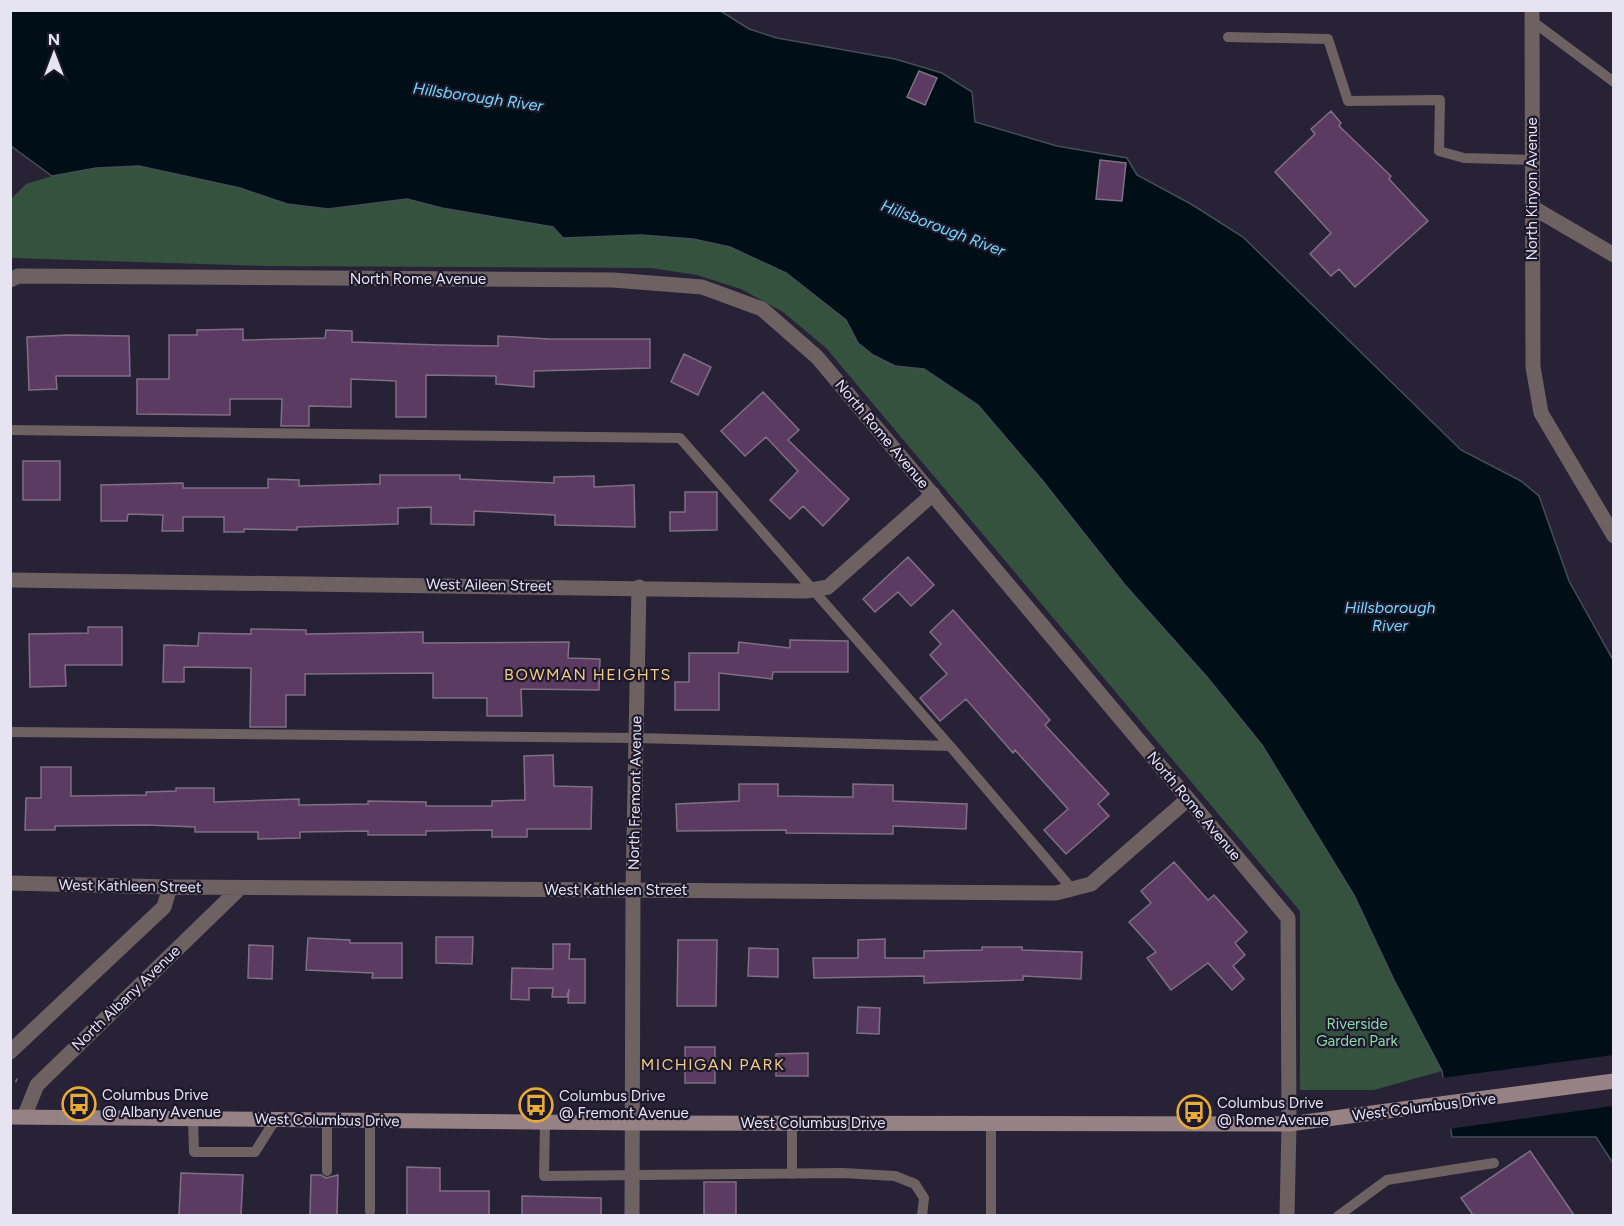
<svg xmlns="http://www.w3.org/2000/svg" width="1624" height="1226" viewBox="0 0 1624 1226" font-family="Figtree,sans-serif">
<style>
.green{fill:#34523e}
.water{fill:#000e15;stroke:#454e57;stroke-width:1.5}
.pier{fill:#272236}
.building{fill:#5c3b63;stroke:#806f83;stroke-width:1.5}
.lines{fill:none;stroke-linecap:round;stroke-linejoin:round}
.path{stroke:#6e6a7b;stroke-width:4;stroke-dasharray:1.5 4.5;stroke-linecap:butt}
.service{stroke:#6e6162;stroke-width:10}
.minor{stroke:#6e6162;stroke-width:15}
.tertiary{stroke:#6e6162;stroke-width:15}
.secondary{stroke:#968284;stroke-width:15}
.labels{text-anchor:middle;dominant-baseline:central;stroke-width:4.5;stroke-linejoin:round;paint-order:stroke}
.street-label{font-size:15px;fill:#e6e4f1;stroke:#1d192c}
.park-label{font-size:15px;fill:#8bd9a6;stroke:#1d192c}
.poi-label{font-size:15px;fill:#e6e4f1;stroke:#1d192c;text-anchor:start}
.water-label{font-size:16px;font-style:italic;fill:#74d8fc;stroke:#1d192c}
.neighbourhood-label{font-size:16px;letter-spacing:1.5px;fill:#f4c984;stroke:#1d192c}
</style>
<rect width="100%" height="100%" fill="#272236"/>
<path class="green" d="M 139,166 L 240,188 L 287,204 L 328,209 L 407,199 L 442,208 L 553,227 L 693,239 L 730,247 L 786,273 L 846,320 L 858,343 L 895,366 L 924,369 L 944,380 L 978,405 L 1042,480 L 1125,585 L 1207,677 L 1262,745 L 1354,896 L 1394,980 L 1442,1071 L 1374,1090 L 1300,1090 L 1300,911 L 826,348 L 783,312 L 741,289 L 697,275 L 651,268 L 266,266 L 11,258 L 11,199 L 26,184 L 52,176 L 96,168 Z"/>
<path class="water" d="M 719,10 L 749,29 L 777,38 L 895,59 L 942,73 L 972,92 L 975,122 L 1057,146 L 1127,158 L 1137,175 L 1191,204 L 1243,237 L 1461,450 L 1521,481 L 1539,496 L 1569,581 L 1613,660 L 1613,1163 L 1596,1137 L 1452,1137 L 1442,1071 L 1394,980 L 1354,895 L 1262,745 L 1207,677 L 1125,585 L 1042,480 L 978,405 L 924,369 L 895,366 L 873,355 L 858,343 L 846,320 L 786,273 L 730,247 L 693,239 L 641,235 L 563,238 L 553,227 L 442,208 L 407,199 L 328,209 L 287,204 L 240,188 L 139,166 L 96,168 L 52,176 L 11,146 L 11,11 Z"/>
<path class="pier" d="M 1613,1055 L 1613,1106 L 1448,1129 L 1441,1078 Z"/>
<path class="building" d="M 919,71 L 937,78 L 925,105 L 907,97 Z
M 1331,111 L 1341,123 L 1339,126 L 1391,176 L 1389,179 L 1428,221 L 1355,287 L 1339,269 L 1331,276 L 1310,254 L 1331,233 L 1275,172 L 1315,134 L 1311,129 Z
M 1100,160 L 1126,163 L 1122,201 L 1096,199 Z
M 243,329 L 243,340 L 325,338 L 326,330 L 352,331 L 352,342 L 439,345 L 498,346 L 498,336 L 549,339 L 650,339 L 650,368 L 534,371 L 534,387 L 496,384 L 496,376 L 426,375 L 426,417 L 396,417 L 396,381 L 351,379 L 351,407 L 309,406 L 309,426 L 281,426 L 282,399 L 230,399 L 230,415 L 137,414 L 137,379 L 169,379 L 169,335 L 197,335 L 197,330 Z
M 68,335 L 129,336 L 130,376 L 56,376 L 57,389 L 29,390 L 27,337 Z
M 684,354 L 711,367 L 698,395 L 671,382 Z
M 763,392 L 799,430 L 788,440 L 849,499 L 823,526 L 803,506 L 790,519 L 770,500 L 798,471 L 766,437 L 745,456 L 721,431 Z
M 23,461 L 60,461 L 60,500 L 23,500 Z
M 380,475 L 460,475 L 460,479 L 554,483 L 554,477 L 594,476 L 594,487 L 634,485 L 635,527 L 555,525 L 555,515 L 474,511 L 474,525 L 431,524 L 431,507 L 398,508 L 398,524 L 297,527 L 297,530 L 244,529 L 244,532 L 224,532 L 224,517 L 183,517 L 183,531 L 162,531 L 163,515 L 128,514 L 127,521 L 101,521 L 101,485 L 183,483 L 183,488 L 268,488 L 268,479 L 299,480 L 299,486 L 380,484 Z
M 685,492 L 717,492 L 717,530 L 670,531 L 670,512 L 685,512 Z
M 908,557 L 934,585 L 911,606 L 898,592 L 875,612 L 863,599 Z
M 953,610 L 1050,720 L 1045,725 L 1109,794 L 1098,804 L 1109,816 L 1066,854 L 1044,830 L 1068,809 L 1015,750 L 1013,753 L 966,699 L 940,721 L 920,698 L 947,674 L 930,655 L 941,644 L 930,632 Z
M 88,627 L 122,627 L 122,665 L 65,665 L 66,686 L 30,687 L 29,634 L 88,633 Z
M 251,629 L 306,630 L 306,634 L 423,632 L 423,643 L 569,642 L 568,658 L 600,659 L 599,690 L 521,689 L 522,716 L 487,716 L 487,698 L 433,698 L 433,673 L 305,674 L 305,695 L 286,695 L 286,727 L 250,727 L 251,668 L 184,667 L 184,682 L 163,682 L 164,645 L 198,646 L 199,633 L 251,634 Z
M 790,640 L 848,641 L 848,672 L 773,672 L 772,679 L 719,673 L 719,710 L 675,710 L 675,682 L 689,682 L 689,653 L 738,653 L 739,642 L 790,648 Z
M 553,755 L 554,786 L 592,787 L 591,829 L 527,829 L 527,837 L 492,837 L 492,830 L 426,831 L 426,835 L 368,835 L 368,831 L 300,832 L 300,838 L 258,839 L 258,832 L 195,832 L 195,827 L 147,825 L 55,826 L 55,830 L 25,830 L 26,798 L 41,798 L 41,767 L 71,767 L 71,796 L 146,795 L 146,792 L 176,791 L 176,788 L 214,788 L 214,802 L 299,799 L 299,805 L 368,804 L 368,801 L 426,802 L 426,806 L 492,806 L 492,801 L 525,800 L 524,756 Z
M 739,784 L 778,784 L 778,796 L 853,797 L 853,784 L 893,785 L 893,801 L 967,804 L 966,829 L 893,826 L 893,834 L 786,833 L 786,830 L 677,831 L 676,804 L 739,801 Z
M 1174,862 L 1208,900 L 1214,895 L 1247,932 L 1235,943 L 1245,955 L 1233,966 L 1244,979 L 1232,990 L 1208,963 L 1171,990 L 1147,958 L 1156,952 L 1129,922 L 1151,903 L 1141,891 Z
M 436,937 L 473,937 L 472,964 L 436,963 Z
M 308,938 L 350,940 L 350,943 L 402,943 L 402,978 L 372,978 L 373,973 L 306,970 Z
M 885,939 L 885,958 L 924,958 L 924,951 L 982,950 L 982,947 L 1022,947 L 1022,950 L 1082,952 L 1081,979 L 1023,976 L 1023,980 L 924,983 L 924,976 L 814,978 L 813,958 L 858,958 L 858,940 Z
M 678,940 L 717,940 L 716,1006 L 677,1006 Z
M 553,944 L 570,944 L 569,959 L 585,959 L 585,1003 L 568,1003 L 569,989 L 567,997 L 552,997 L 553,988 L 529,988 L 529,1000 L 511,999 L 512,968 L 553,969 Z
M 249,945 L 273,946 L 272,979 L 248,978 Z
M 749,948 L 778,949 L 778,977 L 748,976 Z
M 858,1007 L 880,1008 L 879,1034 L 857,1033 Z
M 685,1047 L 715,1047 L 715,1083 L 685,1083 Z
M 808,1053 L 808,1076 L 776,1076 L 776,1054 Z
M 1530,1151 L 1574,1215 L 1473,1215 L 1461,1198 Z
M 407,1167 L 440,1168 L 440,1191 L 489,1191 L 489,1215 L 407,1215 Z
M 181,1173 L 243,1175 L 241,1215 L 179,1215 Z
M 311,1175 L 321,1175 L 326,1178 L 338,1175 L 337,1215 L 310,1215 Z
M 704,1182 L 736,1182 L 736,1215 L 704,1215 Z
M 522,1196 L 601,1198 L 601,1215 L 522,1215 Z"/>
<g class="lines">
<path class="path" d="M 10,1078 L 21,1082"/>
<path class="service" d="M 1532,21 L 1614,82
M 1228,37 L 1328,39 L 1348,101 L 1440,100 L 1439,151 L 1464,158 L 1532,160
M 10,430 L 680,438 L 950,746
M 10,732 L 636,738 L 950,746 L 1072,889
M 193,1119 L 194,1152 L 255,1152 L 275,1120
M 545,1122 L 544,1176 L 843,1173 L 895,1176 L 915,1184 L 924,1198 L 922,1216
M 991,1124 L 991,1216
M 327,1171 L 327,1120
M 792,1174 L 792,1123
M 370,1211 L 370,1121
M 1338,1216 L 1387,1180 L 1494,1163"/>
<path class="minor" d="M 1532,10 L 1533,367 L 1541,413 L 1614,536
M 1532,207 L 1614,255
M 10,280 L 18,276 L 613,280 L 702,287 L 762,309 L 817,357 L 1288,918 L 1289,1124
M 10,580 L 806,591 L 828,587 L 933,494
M 10,883 L 170,887 L 1056,893 L 1091,884 L 1188,799
M 10,1052 L 164,907 L 170,887
M 24,1117 L 37,1085 L 240,888
M 632,1216 L 633,890 L 639,587"/>
<path class="tertiary" d="M 1287,1216 L 1289,1124"/>
<path class="secondary" d="M 10,1117 L 634,1123 L 1289,1124 L 1614,1081"/>
</g>
<defs>
<g id="bus-ring" transform="scale(1.725)"><circle r="9.5" fill="#1d192c" stroke="#e8ab37" stroke-width="1.5"/><path d="M-5-6H5V4H4V6H2V4H-2V6H-4V4H-5ZM-3.5-4V0h7V-4ZM-3.5 1.2v1.5H-2V1.2ZM2 1.2v1.5H3.5V1.2Z" fill="#e8ab37"/></g>
</defs>
<g fill-rule="evenodd">
<use href="#bus-ring" x="79" y="1104"/>
<use href="#bus-ring" x="536" y="1105"/>
<use href="#bus-ring" x="1194" y="1112"/>
</g>
<g class="labels">
<g class="street-label">
<text transform="translate(1532 189) rotate(-90)">North Kinyon Avenue</text>
<text x="418" y="279">North Rome Avenue</text>
<text transform="translate(882 434) rotate(50)">North Rome Avenue</text>
<text transform="translate(489 585) rotate(1)">West Aileen Street</text>
<text transform="translate(635 793) rotate(-89)">North Fremont Avenue</text>
<text transform="translate(1194 806) rotate(50)">North Rome Avenue</text>
<text transform="translate(130 886) rotate(1)">West Kathleen Street</text>
<text x="616" y="890">West Kathleen Street</text>
<text transform="translate(126 998) rotate(-44)">North Albany Avenue</text>
<text transform="translate(1424 1107) rotate(-7)">West Columbus Drive</text>
<text transform="translate(327 1120) rotate(1)">West Columbus Drive</text>
<text x="813" y="1123">West Columbus Drive</text>
</g>
<g class="park-label">
<text x="1357" y="1024">Riverside<tspan x="1357" dy="17">Garden Park</tspan></text>
</g>
<g class="poi-label">
<text x="102" y="1095">Columbus Drive<tspan x="102" dy="17">@ Albany Avenue</tspan></text>
<text x="559" y="1096">Columbus Drive<tspan x="559" dy="17">@ Fremont Avenue</tspan></text>
<text x="1217" y="1103">Columbus Drive<tspan x="1217" dy="17">@ Rome Avenue</tspan></text>
</g>
<g class="water-label">
<text transform="translate(478 97) rotate(8)">Hillsborough River</text>
<text transform="translate(943 228) rotate(21)">Hillsborough River</text>
<text x="1390" y="607">Hillsborough<tspan x="1390" dy="18">River</tspan></text>
</g>
<g class="neighbourhood-label">
<text x="588" y="674">BOWMAN HEIGHTS</text>
<text x="713" y="1064">MICHIGAN PARK</text>
</g>
</g>
<rect width="1624" height="1226" fill="none" stroke="#e6e4f1" stroke-width="24"/>
<g transform="translate(54 54)" stroke="#1d192c" stroke-width="4.5" paint-order="stroke">
<path d="M0-4.5L10 22L0 15L-10 22Z" fill="#e6e4f1"/>
<text y="-9" font-size="16" font-weight="bold" text-anchor="middle" fill="#e6e4f1">N</text>
</g>
</svg>
